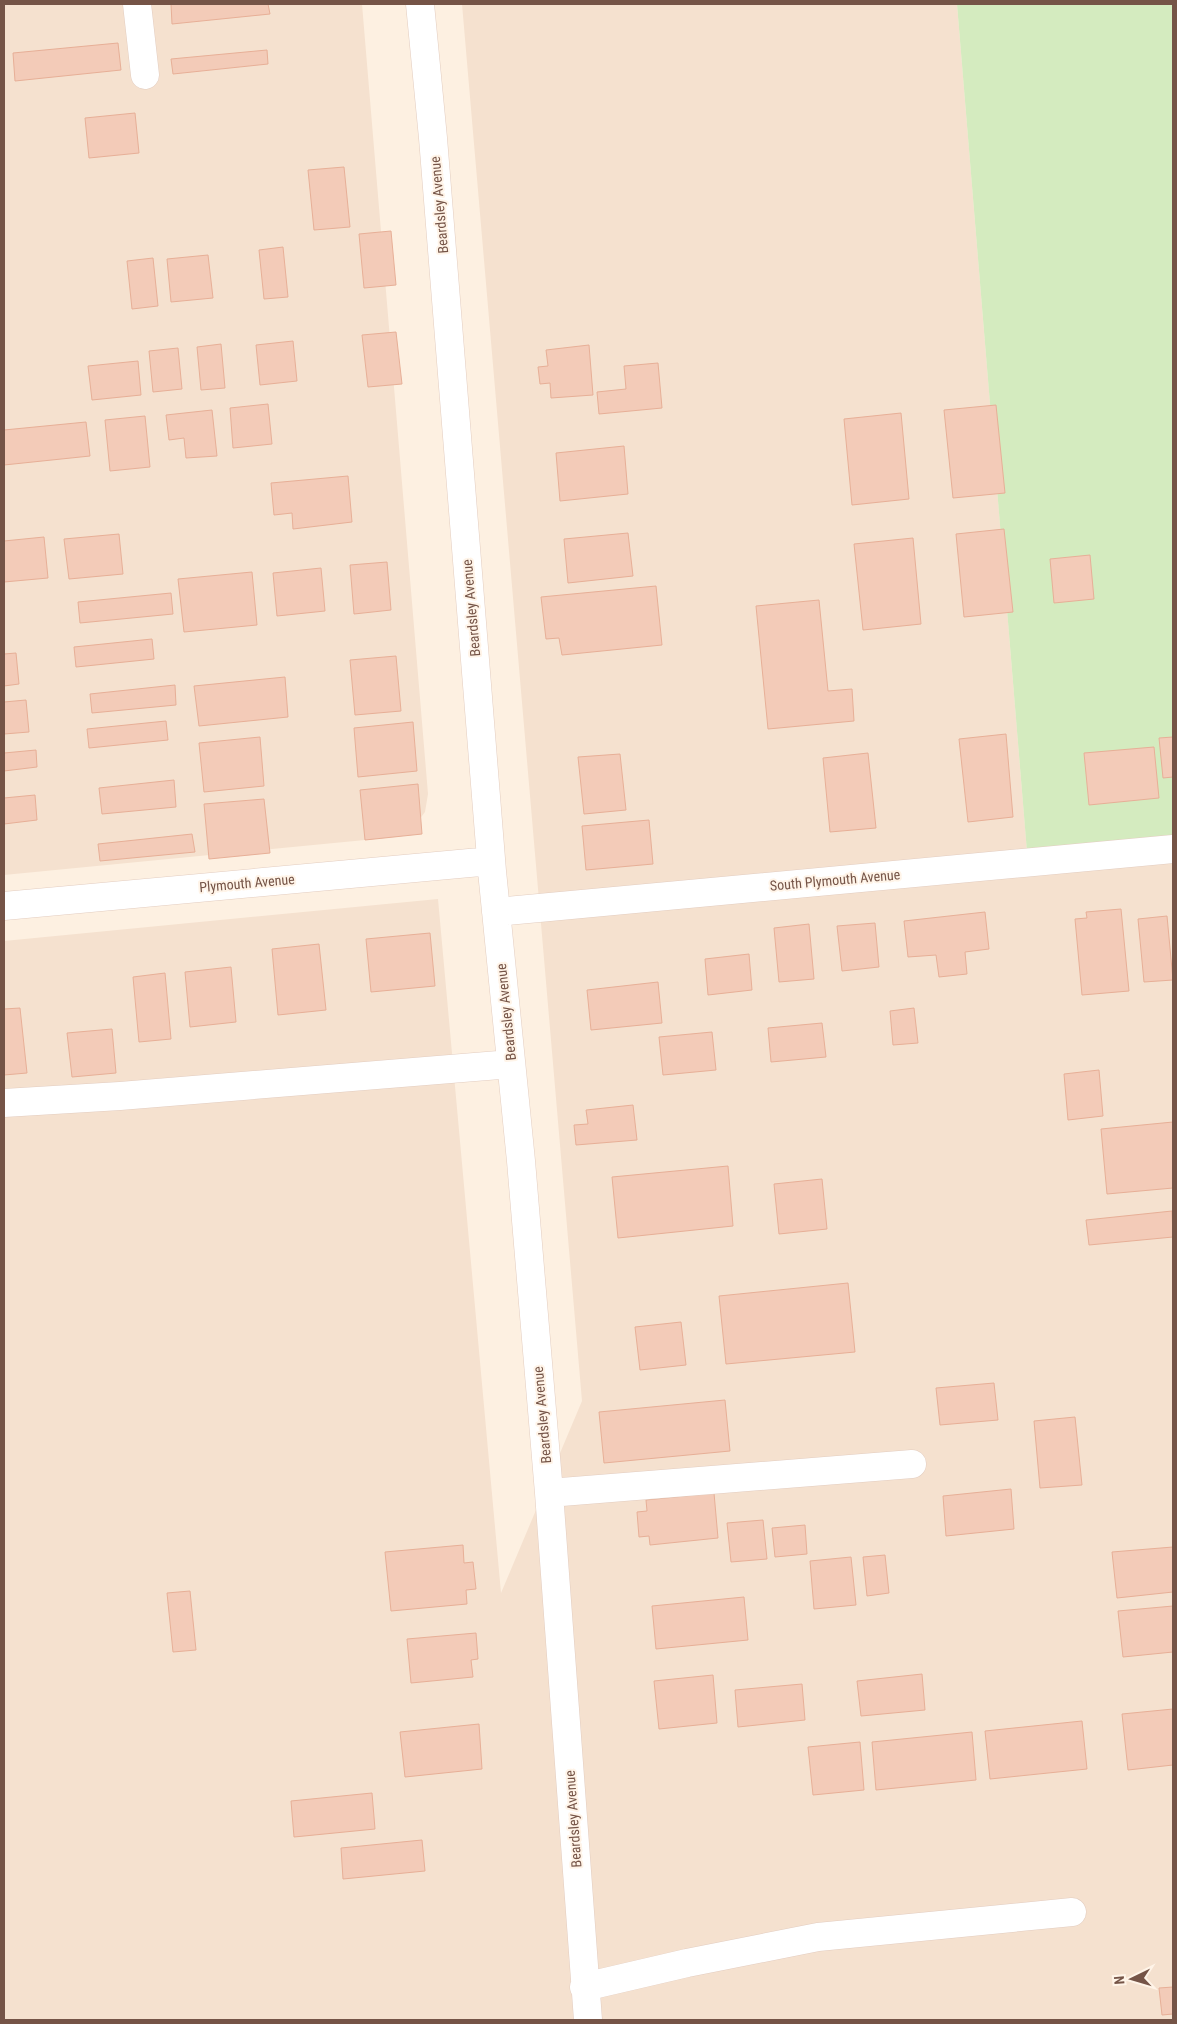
<svg xmlns="http://www.w3.org/2000/svg" width="1177" height="2024" viewBox="0 0 1177 2024" font-family="'Roboto Condensed',sans-serif">
<style>
.residential{fill:#f5e1cf}
.green{fill:#d4ebbf}
.building{fill:#f3cbb8;stroke:#e7af97}
.lines{fill:none;stroke-linecap:round;stroke-linejoin:round}
.minor-casing{stroke:#e3cdc0;stroke-width:29}
.minor{stroke:#fff;stroke-width:28}
.labels{text-anchor:middle;dominant-baseline:central;stroke-width:4;stroke-linejoin:round;paint-order:stroke}
.street-label{font-size:14px;fill:#755447;stroke:#fff4e8}
</style>
<rect width="100%" height="100%" fill="#fdf0e1"/>
<path class="residential" d="M 4,4 L 362,4 L 428,794 L 425,812 L 413,828 L 396,837 L 4,875 Z
M 462,4 L 957,4 L 1028,864 L 1173,852 L 1173,2020 L 4,2020 L 4,941 L 438,899 L 501,1593 L 582,1401 Z"/>
<path class="green" d="M 957,4 L 1173,4 L 1173,859 L 1028,864 Z"/>
<path class="building" d="M 171,4 L 268,4 L 270,14 L 172,24 Z
M 118,43 L 121,70 L 15,81 L 13,53 Z
M 267,50 L 268,64 L 173,74 L 171,59 Z
M 135,113 L 139,153 L 89,158 L 85,118 Z
M 344,167 L 350,227 L 314,230 L 308,170 Z
M 391,231 L 396,285 L 364,288 L 359,234 Z
M 283,247 L 288,297 L 264,299 L 259,250 Z
M 208,255 L 213,298 L 171,302 L 167,259 Z
M 153,258 L 158,306 L 132,309 L 127,261 Z
M 396,332 L 402,384 L 368,387 L 362,335 Z
M 293,341 L 297,381 L 260,385 L 256,345 Z
M 221,344 L 225,388 L 201,390 L 197,347 Z
M 589,345 L 593,395 L 551,398 L 550,383 L 540,384 L 538,367 L 548,366 L 546,350 Z
M 178,348 L 182,389 L 153,392 L 149,351 Z
M 138,361 L 141,395 L 92,400 L 88,366 Z
M 658,363 L 662,408 L 599,414 L 597,392 L 626,389 L 624,366 Z
M 268,404 L 272,444 L 233,448 L 230,408 Z
M 996,405 L 1005,493 L 953,498 L 944,410 Z
M 212,410 L 217,456 L 186,458 L 184,438 L 169,440 L 166,415 Z
M 901,413 L 909,499 L 852,505 L 844,419 Z
M 145,416 L 150,467 L 110,471 L 105,420 Z
M 86,422 L 90,456 L 4,465 L 4,430 Z
M 624,446 L 628,494 L 560,501 L 556,453 Z
M 348,476 L 352,522 L 293,529 L 292,513 L 274,515 L 271,483 Z
M 1004,529 L 1013,612 L 964,617 L 956,534 Z
M 628,533 L 633,576 L 568,583 L 564,539 Z
M 119,534 L 123,574 L 69,579 L 64,539 Z
M 44,537 L 48,578 L 4,582 L 4,541 Z
M 913,538 L 921,624 L 863,630 L 854,544 Z
M 1090,555 L 1094,599 L 1054,603 L 1050,559 Z
M 387,562 L 391,610 L 354,614 L 350,565 Z
M 321,568 L 325,611 L 277,616 L 273,573 Z
M 252,572 L 257,625 L 184,632 L 178,579 Z
M 656,586 L 662,645 L 562,655 L 559,638 L 546,639 L 541,597 Z
M 171,593 L 173,614 L 80,623 L 78,602 Z
M 819,600 L 828,691 L 852,689 L 854,721 L 768,729 L 756,606 Z
M 152,639 L 154,659 L 76,667 L 74,647 Z
M 16,653 L 19,684 L 4,686 L 4,654 Z
M 396,656 L 401,711 L 355,715 L 350,660 Z
M 285,677 L 288,717 L 199,726 L 194,686 Z
M 175,685 L 176,705 L 92,713 L 90,694 Z
M 26,700 L 29,732 L 4,734 L 4,702 Z
M 166,721 L 168,740 L 89,748 L 87,729 Z
M 413,722 L 417,771 L 358,777 L 354,728 Z
M 1006,734 L 1013,817 L 968,822 L 959,739 Z
M 260,737 L 264,786 L 204,792 L 199,743 Z
M 1173,737 L 1173,777 L 1163,778 L 1159,738 Z
M 1154,747 L 1159,798 L 1089,805 L 1084,753 Z
M 36,750 L 37,767 L 4,771 L 4,753 Z
M 868,753 L 876,828 L 830,832 L 823,758 Z
M 620,754 L 626,810 L 584,814 L 578,757 Z
M 174,780 L 176,807 L 102,814 L 99,788 Z
M 418,784 L 422,834 L 365,840 L 360,790 Z
M 35,795 L 37,820 L 4,824 L 4,798 Z
M 264,799 L 270,853 L 209,859 L 204,804 Z
M 649,820 L 653,864 L 586,870 L 582,826 Z
M 192,834 L 195,852 L 100,861 L 98,844 Z
M 1121,909 L 1129,991 L 1082,995 L 1075,919 L 1087,918 L 1086,912 Z
M 985,912 L 989,949 L 965,952 L 967,974 L 939,977 L 936,955 L 908,957 L 904,921 Z
M 1167,916 L 1173,980 L 1144,982 L 1138,919 Z
M 875,923 L 879,967 L 842,971 L 837,926 Z
M 809,924 L 814,979 L 779,982 L 774,928 Z
M 430,933 L 435,986 L 371,992 L 366,939 Z
M 319,944 L 326,1010 L 278,1015 L 272,949 Z
M 749,954 L 752,990 L 708,995 L 705,959 Z
M 231,967 L 236,1022 L 190,1027 L 185,972 Z
M 165,973 L 171,1039 L 139,1042 L 133,977 Z
M 658,982 L 662,1023 L 591,1030 L 587,990 Z
M 20,1008 L 27,1073 L 4,1075 L 4,1009 Z
M 914,1008 L 918,1043 L 893,1045 L 890,1011 Z
M 822,1023 L 826,1057 L 771,1062 L 768,1028 Z
M 112,1029 L 116,1073 L 72,1077 L 67,1033 Z
M 712,1032 L 716,1070 L 663,1075 L 659,1037 Z
M 1099,1070 L 1103,1116 L 1068,1120 L 1064,1074 Z
M 633,1105 L 637,1140 L 576,1145 L 574,1125 L 588,1124 L 586,1110 Z
M 1173,1122 L 1173,1188 L 1107,1194 L 1101,1129 Z
M 728,1166 L 733,1226 L 618,1238 L 612,1177 Z
M 822,1179 L 827,1229 L 779,1234 L 774,1184 Z
M 1172,1211 L 1173,1237 L 1089,1245 L 1086,1220 Z
M 848,1283 L 855,1352 L 726,1364 L 719,1296 Z
M 681,1322 L 686,1365 L 640,1370 L 635,1327 Z
M 994,1383 L 998,1420 L 940,1425 L 936,1388 Z
M 725,1400 L 730,1451 L 604,1463 L 599,1412 Z
M 1075,1417 L 1082,1485 L 1040,1488 L 1034,1421 Z
M 1011,1489 L 1014,1529 L 946,1536 L 943,1496 Z
M 714,1493 L 718,1538 L 650,1545 L 649,1536 L 639,1537 L 637,1512 L 647,1511 L 646,1500 Z
M 763,1520 L 767,1559 L 731,1562 L 727,1523 Z
M 805,1525 L 807,1554 L 775,1557 L 772,1528 Z
M 463,1545 L 464,1563 L 473,1562 L 476,1589 L 466,1590 L 467,1604 L 391,1611 L 385,1552 Z
M 1173,1547 L 1173,1592 L 1117,1598 L 1112,1552 Z
M 885,1555 L 889,1593 L 867,1596 L 863,1557 Z
M 851,1557 L 856,1605 L 814,1609 L 810,1561 Z
M 190,1591 L 196,1650 L 173,1652 L 167,1593 Z
M 744,1597 L 748,1640 L 656,1649 L 652,1606 Z
M 1173,1606 L 1173,1652 L 1123,1657 L 1118,1611 Z
M 476,1633 L 478,1659 L 471,1660 L 473,1677 L 411,1683 L 407,1639 Z
M 922,1674 L 925,1710 L 861,1716 L 857,1681 Z
M 713,1675 L 717,1723 L 659,1729 L 654,1681 Z
M 802,1684 L 805,1720 L 738,1727 L 735,1690 Z
M 1173,1709 L 1173,1765 L 1128,1770 L 1122,1714 Z
M 1082,1721 L 1087,1769 L 990,1779 L 985,1731 Z
M 479,1724 L 482,1769 L 405,1777 L 400,1732 Z
M 972,1732 L 976,1780 L 876,1790 L 872,1742 Z
M 860,1742 L 864,1790 L 813,1795 L 808,1747 Z
M 372,1793 L 375,1829 L 294,1837 L 291,1801 Z
M 422,1840 L 425,1871 L 343,1879 L 341,1848 Z
M 1173,1987 L 1173,2014 L 1162,2015 L 1159,1988 Z"/>
<g class="lines">
<g class="minor-casing">
<path id="minor" d="M 137,4 L 145,75
M 420,4 L 433,138 L 492,871 L 521,1161 L 549,1493 L 588,2020
M 4,906 L 491,861
M 496,912 L 1173,849
M 4,1103 L 120,1096 L 511,1064
M 549,1493 L 912,1464
M 584,1987 L 687,1963 L 818,1937 L 1072,1912"/>
</g>
<use href="#minor" class="minor"/>
</g>
<g class="labels">
<g class="street-label">
<text transform="translate(439 205) rotate(-95)">Beardsley Avenue</text>
<text transform="translate(471 608) rotate(-95)">Beardsley Avenue</text>
<text transform="translate(835 880) rotate(-5)">South Plymouth Avenue</text>
<text transform="translate(247 883) rotate(-5)">Plymouth Avenue</text>
<text transform="translate(506 1012) rotate(-96)">Beardsley Avenue</text>
<text transform="translate(542 1415) rotate(-95)">Beardsley Avenue</text>
<text transform="translate(573 1819) rotate(-94)">Beardsley Avenue</text>
</g>
</g>
<rect width="1177" height="2024" fill="none" stroke="#755447" stroke-width="10"/>
<g transform="translate(1132 1979) rotate(265)" stroke="#fff4e8" stroke-width="4" paint-order="stroke">
<path d="M0-4L9 19L0 12L-9 19Z" fill="#755447"/>
<text y="-8" font-size="14" font-weight="bold" text-anchor="middle" fill="#755447">N</text>
</g>
</svg>
